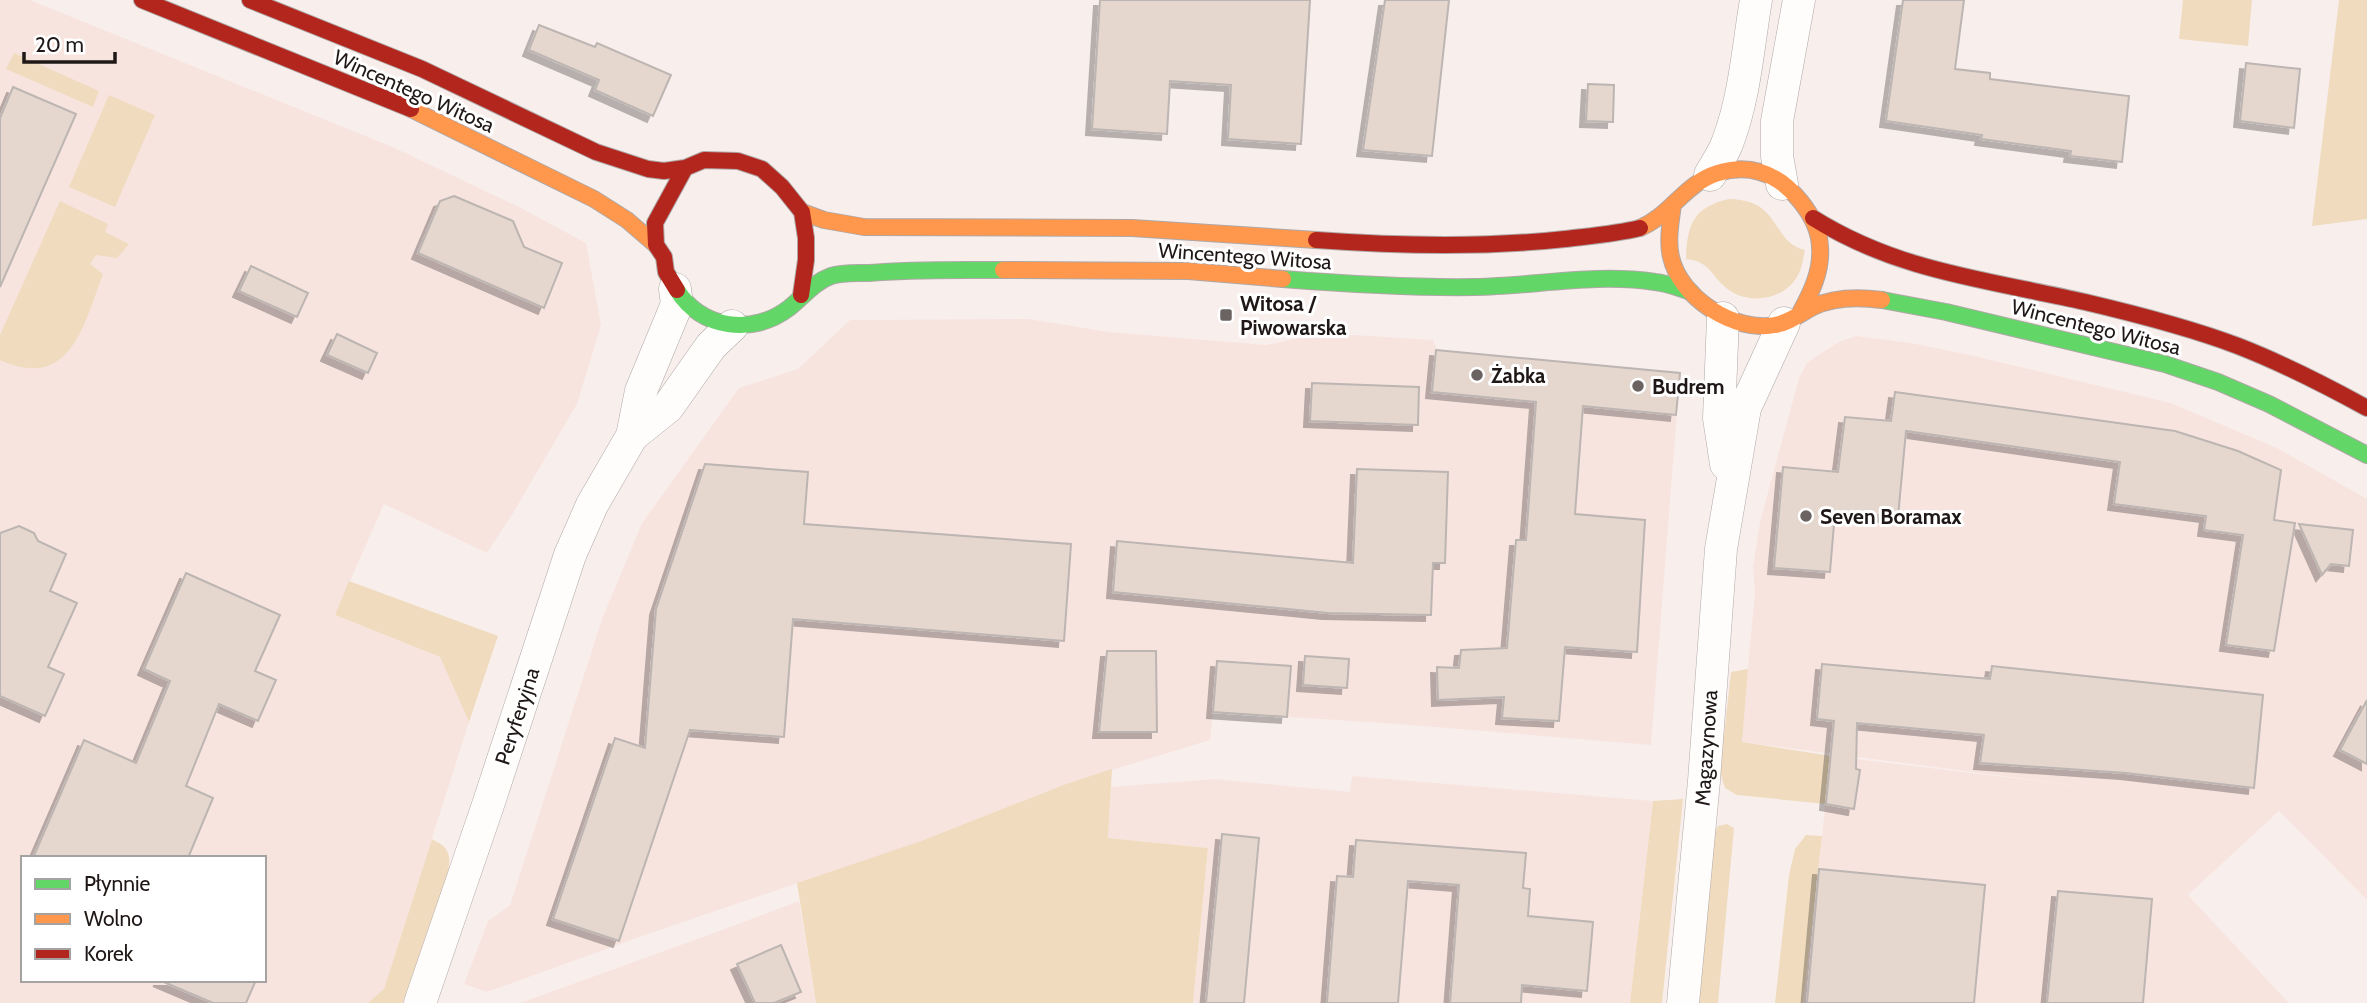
<svg xmlns="http://www.w3.org/2000/svg" width="2367" height="1003" viewBox="0 0 2367 1003" font-family="Cabin,sans-serif">
<style>
.built{fill:#f8e4df;fill-rule:evenodd}
.green{fill:#f0dbbe}
.building{fill:#e5d7ce;stroke:#bcb5b2;stroke-width:2;filter:url(#shadow)}
.lines{fill:none;stroke-linecap:round;stroke-linejoin:round}
.street-casing{stroke:#afa8a6;stroke-width:33}
.fast-casing{stroke:#afa8a6;stroke-width:18}
.slow-casing{stroke:#afa8a6;stroke-width:18}
.jam-casing{stroke:#afa8a6;stroke-width:18}
.street{stroke:#fefdfc;stroke-width:32}
.fast{stroke:#63d668;stroke-width:16}
.slow{stroke:#ff974d;stroke-width:16}
.jam{stroke:#b3261e;stroke-width:16}
.poi-dot{fill:#6b6362;stroke:#fff;stroke-width:2.5}
.labels{text-anchor:middle;dominant-baseline:central;stroke-width:6;stroke-linejoin:round;paint-order:stroke}
.street-label{font-size:21px;fill:#1f1817;stroke:#fff}
.poi-label{font-size:21px;font-weight:bold;fill:#1f1817;stroke:#fff;text-anchor:start}
</style>
<defs>
<filter id="shadow"><feDropShadow dx="-6" dy="6" stdDeviation="0" flood-color="#0004"/></filter>
</defs>
<rect width="100%" height="100%" fill="#f8efed"/>
<path class="built" d="M 0,0 L 30,0 L 395,148 L 521,208 L 586,243 L 601,325 L 577,404 L 510,518 L 487,553 L 384,504 L 335,615 L 440,657 L 469,722 L 384,989 L 368,1003 L 0,1003 ZM 23,858 L 264,858 L 264,980 L 23,980 Z
M 1028,319 L 1109,332 L 1266,345 L 1322,333 L 1433,340 L 1437,350 L 1680,373 L 1651,745 L 1398,724 L 1213,712 L 1210,740 L 1066,784 L 921,841 L 648,934 L 487,992 L 464,984 L 488,921 L 510,905 L 602,619 L 642,523 L 739,388 L 798,369 L 850,320 Z
M 1856,336 L 1911,343 L 1970,355 L 2171,403 L 2277,448 L 2367,499 L 2367,900 L 2279,811 L 2188,895 L 2289,1003 L 1803,1003 L 1831,756 L 2089,787 L 1741,742 L 1755,592 L 1753,568 L 1760,522 L 1799,378 L 1807,363 L 1823,352 L 1839,342 Z
M 1352,776 L 1653,801 L 1630,1003 L 1193,1003 L 1208,848 L 1108,838 L 1111,787 L 1215,779 L 1350,792 Z
M 799,901 L 816,1003 L 520,1003 L 711,934 Z"/>
<path class="green" d="M 2183,0 L 2252,0 L 2248,46 L 2179,39 Z
M 2339,0 L 2367,0 L 2367,219 L 2312,226 Z
M 14,53 L 99,91 L 93,107 L 6,69 Z
M 109,95 L 155,115 L 115,207 L 69,187 Z
M 1729,199 C 1783,200 1770,242 1805,250 C 1803,259 1802,269 1797,277 C 1783,300 1750,305 1729,290 C 1710,276 1712,262 1686,259 C 1687,225 1693,207 1729,199 Z
M 60,201 L 108,224 L 105,232 L 129,244 L 117,258 L 96,255 L 90,264 L 103,274 C 84,324 71,392 0,360 L 0,335 Z
M 349,581 L 498,636 L 469,722 L 440,657 L 335,615 Z
M 1748,669 L 1742,742 L 1831,756 L 1826,804 L 1737,795 L 1725,788 L 1720,772 L 1731,672 Z
M 1112,769 L 1108,838 L 1208,848 L 1193,1003 L 816,1003 L 797,883 L 921,841 L 1066,784 Z
M 1683,799 L 1662,1003 L 1630,1003 L 1653,801 Z
M 1727,824 L 1734,828 L 1718,1003 L 1696,1003 L 1711,839 L 1718,826 Z
M 1806,835 L 1822,836 L 1803,1003 L 1775,1003 L 1789,875 L 1795,849 Z
M 432,839 C 438,843 445,845 448,853 C 457,876 413,976 403,1003 L 368,1003 L 384,989 Z"/>
<path class="building" d="M 1100,0 L 1310,0 L 1301,144 L 1228,139 L 1231,85 L 1170,81 L 1167,134 L 1092,129 Z
M 1385,0 L 1449,0 L 1432,156 L 1363,150 Z
M 1903,0 L 1964,0 L 1955,69 L 1990,73 L 1990,79 L 2129,96 L 2122,162 L 2070,156 L 2071,151 L 1981,139 L 1982,135 L 1886,121 Z
M 539,25 L 595,47 L 597,43 L 671,75 L 653,116 L 595,90 L 599,80 L 529,50 Z
M 2246,63 L 2300,69 L 2294,128 L 2240,121 Z
M 1588,84 L 1614,85 L 1613,122 L 1586,121 Z
M 13,87 L 76,114 L 0,287 L 0,118 Z
M 454,196 L 513,221 L 524,247 L 562,263 L 544,308 L 418,253 L 440,201 Z
M 251,266 L 308,293 L 297,317 L 239,291 Z
M 337,334 L 377,353 L 368,373 L 327,355 Z
M 1436,350 L 1680,373 L 1676,415 L 1583,406 L 1575,514 L 1645,520 L 1637,652 L 1565,647 L 1559,721 L 1502,718 L 1504,697 L 1438,700 L 1437,667 L 1459,668 L 1461,650 L 1507,648 L 1516,540 L 1526,540 L 1536,402 L 1432,392 Z
M 1312,383 L 1419,387 L 1418,425 L 1310,421 Z
M 1895,392 L 2175,431 L 2238,451 L 2281,470 L 2274,520 L 2295,523 L 2274,651 L 2226,645 L 2243,535 L 2204,530 L 2206,516 L 2114,504 L 2120,462 L 1906,431 L 1898,517 L 1835,512 L 1830,572 L 1774,568 L 1783,467 L 1838,472 L 1845,417 L 1891,421 Z
M 705,464 L 808,472 L 804,524 L 1071,544 L 1064,641 L 793,619 L 784,737 L 690,730 L 619,941 L 553,919 L 615,738 L 645,748 L 656,609 Z
M 1357,469 L 1448,472 L 1445,563 L 1433,563 L 1431,615 L 1328,613 L 1113,592 L 1117,541 L 1353,563 Z
M 2299,524 L 2353,530 L 2349,566 L 2331,564 L 2322,575 Z
M 19,526 L 34,533 L 38,541 L 66,554 L 50,591 L 77,603 L 48,667 L 64,674 L 45,716 L 0,696 L 0,533 Z
M 186,573 L 280,615 L 255,671 L 276,680 L 258,721 L 219,704 L 186,786 L 213,798 L 188,858 L 33,858 L 84,740 L 136,763 L 170,681 L 144,669 Z
M 1107,651 L 1156,651 L 1157,732 L 1099,732 Z
M 1305,656 L 1349,659 L 1347,688 L 1303,685 Z
M 1217,661 L 1291,666 L 1287,717 L 1213,712 Z
M 1822,664 L 1990,679 L 1992,666 L 2263,695 L 2254,788 L 2126,773 L 1980,763 L 1984,735 L 1857,723 L 1856,769 L 1860,770 L 1854,809 L 1826,804 L 1834,721 L 1817,719 Z
M 2367,700 L 2367,764 L 2340,750 Z
M 1222,834 L 1259,838 L 1244,1003 L 1206,1003 Z
M 1356,840 L 1526,853 L 1523,888 L 1530,889 L 1528,916 L 1593,922 L 1587,991 L 1522,985 L 1521,1003 L 1450,1003 L 1459,885 L 1408,881 L 1398,1003 L 1327,1003 L 1337,876 L 1353,877 Z
M 1819,869 L 1985,885 L 1974,1003 L 1807,1003 Z
M 2058,891 L 2152,899 L 2143,1003 L 2047,1003 Z
M 781,945 L 801,992 L 774,1003 L 755,1003 L 737,964 Z
M 159,980 L 256,980 L 246,1003 L 213,1003 Z"/>
<g class="lines">
<g class="street-casing">
<path id="street" d="M 1710,175 C 1716,164 1724,153 1728,141 C 1745,96 1748,47 1756,0
M 1782,184 L 1777,156 L 1777,121 L 1799,0
M 1723,318 L 1719,418 L 1726,464
M 632,436 L 641,391 L 677,304 L 675,289
M 420,1003 L 488,805 L 570,555 L 592,505 L 632,436 L 668,407 L 711,346 L 732,326
M 1683,1003 L 1704,781 L 1721,549 L 1745,408 L 1784,323"/>
</g>
<g class="fast-casing">
<path id="fast" d="M 1283,279 C 1347,284 1411,288 1475,287 C 1535,286 1595,273 1655,282 C 1667,283 1679,288 1691,292
M 677,290 C 701,329 753,336 789,308 C 803,297 814,282 831,276 C 842,272 857,273 869,273 C 913,269 958,270 1003,270
M 1882,300 L 1946,312 L 2165,364 L 2218,382 L 2269,404 L 2367,455"/>
</g>
<g class="slow-casing">
<path id="slow" d="M 411,109 L 594,199 L 627,220 L 656,245
M 1673,204 C 1671,221 1667,240 1671,257 C 1680,298 1735,333 1775,325 C 1789,323 1801,313 1813,307 C 1834,297 1859,297 1882,300
M 802,212 L 824,220 L 864,227 L 1132,228 L 1316,240
M 1640,228 C 1671,215 1685,183 1718,173 C 1731,169 1746,168 1760,172 C 1789,180 1819,217 1820,247 C 1822,271 1811,293 1800,313
M 1003,270 L 1188,271 L 1283,279"/>
</g>
<g class="jam-casing">
<path id="jam" d="M 142,0 L 411,109
M 250,0 L 422,69 L 596,152 L 648,169 L 664,171 L 685,168
M 1813,218 C 1899,272 1989,280 2085,302 C 2136,314 2188,327 2238,346 C 2282,363 2325,385 2367,408
M 1316,240 C 1400,246 1482,248 1565,239 C 1590,236 1616,234 1640,228
M 677,290 L 666,272 L 664,257 L 656,245 L 655,223 L 685,168 L 704,160 L 738,161 L 762,169 L 782,187 L 802,212 L 806,238 L 806,260 L 801,295"/>
</g>
<use href="#street" class="street"/>
<use href="#fast" class="fast"/>
<use href="#slow" class="slow"/>
<use href="#jam" class="jam"/>
</g>
<g class="poi-dot">
<rect x="1219" y="308" width="14" height="14" rx="3.5"/>
<circle cx="1477" cy="375" r="7"/>
<circle cx="1638" cy="386" r="7"/>
<circle cx="1806" cy="516" r="7"/>
</g>
<g class="labels">
<g class="street-label">
<text transform="translate(414 91) rotate(24)">Wincentego Witosa</text>
<text transform="translate(1245 256) rotate(4)">Wincentego Witosa</text>
<text transform="translate(2096 327) rotate(14)">Wincentego Witosa</text>
<text transform="translate(517 716) rotate(-72)">Peryferyjna</text>
<text transform="translate(1706 748) rotate(-86)">Magazynowa</text>
</g>
<g class="poi-label">
<text x="1240" y="303">Witosa /<tspan x="1240" dy="24">Piwowarska</tspan></text>
<text x="1491" y="375">Żabka</text>
<text x="1652" y="386">Budrem</text>
<text x="1820" y="516">Seven Boramax</text>
</g>
</g>
<rect x="21" y="856" width="245" height="126" fill="#ffffff" stroke="#a5a3a2" stroke-width="2"/>
<rect x="35" y="879" width="35" height="10" fill="#63d668" stroke="#a5a3a2" stroke-width="2"/>
<text x="84" y="891" font-size="21" fill="#1f1817">Płynnie</text>
<rect x="35" y="914" width="35" height="10" fill="#ff974d" stroke="#a5a3a2" stroke-width="2"/>
<text x="84" y="926" font-size="21" fill="#1f1817">Wolno</text>
<rect x="35" y="949" width="35" height="10" fill="#b3261e" stroke="#a5a3a2" stroke-width="2"/>
<text x="84" y="961" font-size="21" fill="#1f1817">Korek</text>
<path d="M24 52v10h91v-10" fill="none" stroke="#1f1817" stroke-width="3.5"/>
<text x="35" y="52" font-size="21" fill="#1f1817" stroke="#ffffff" stroke-width="5" paint-order="stroke">20 m</text>
</svg>
